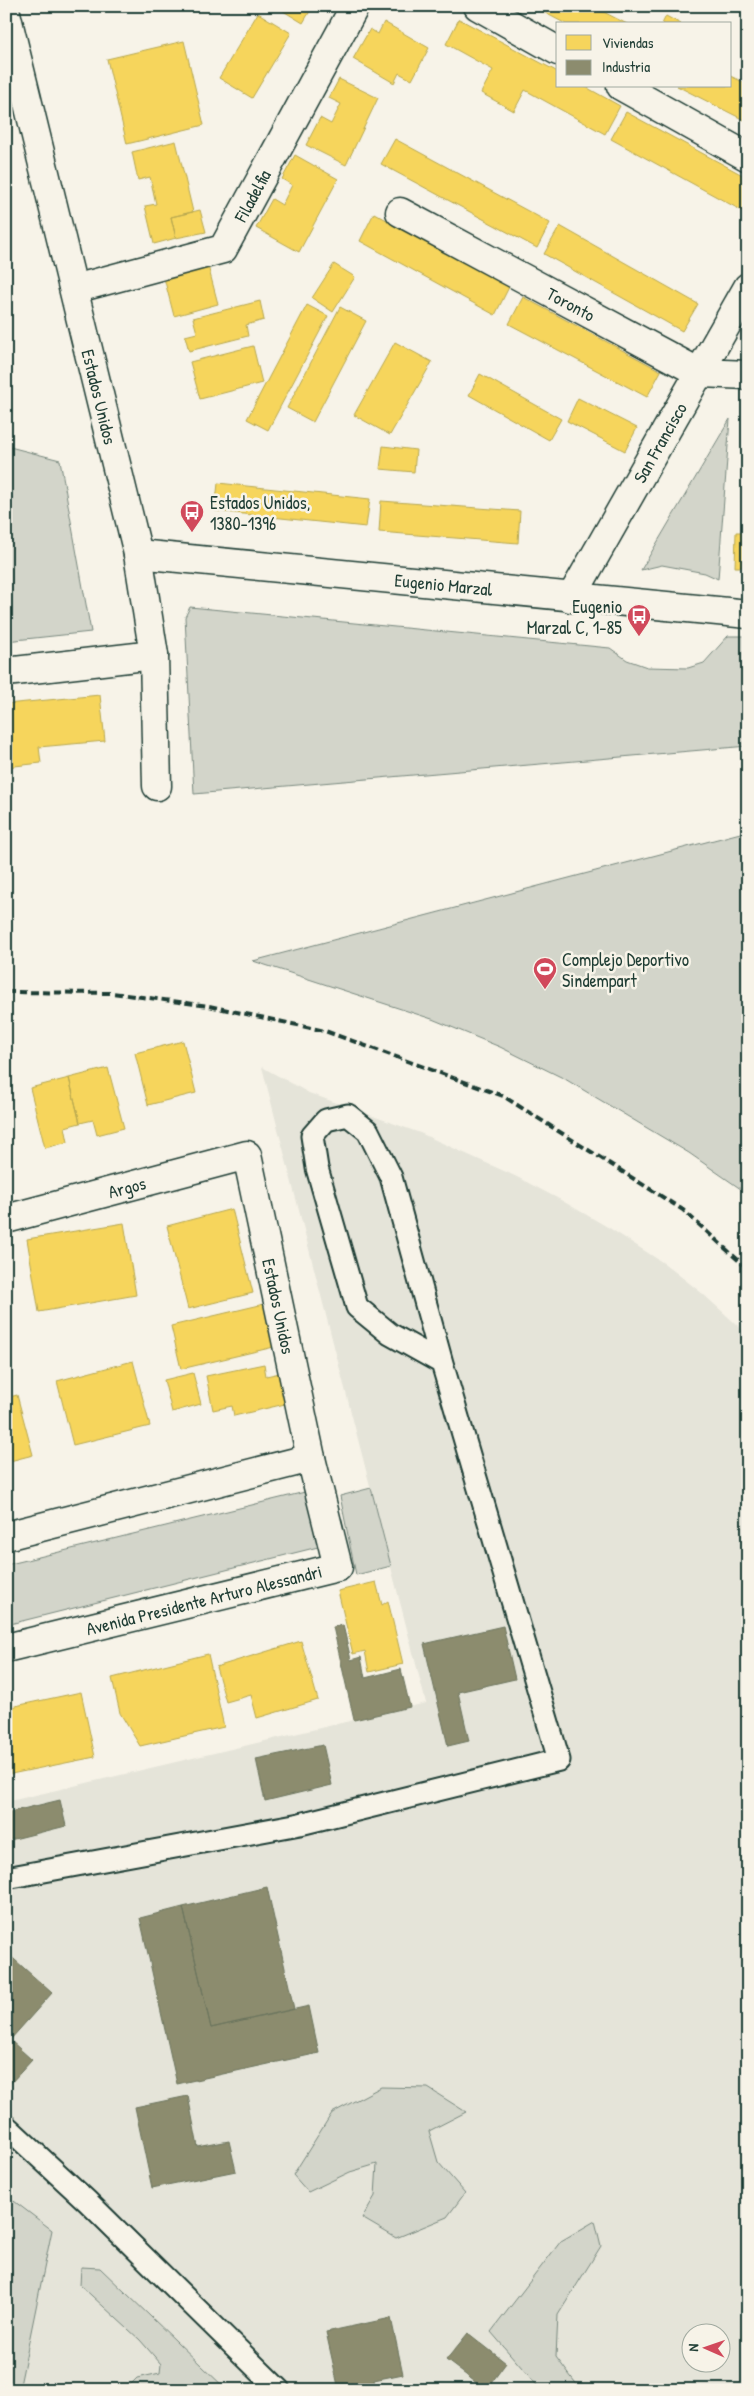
<svg xmlns="http://www.w3.org/2000/svg" width="754" height="2396" viewBox="0 0 754 2396" font-family="'Patrick Hand',sans-serif">
<style>
.built{fill:#e5e4d9;fill-rule:evenodd}
.green{fill:#d3d5ca;stroke:#79897f}
.homes{fill:#f6d55c;stroke:#b6a750}
.industry{fill:#8c8c6e;stroke:#6b745d}
.lines{fill:none;stroke-linecap:round;stroke-linejoin:round}
.service-casing{stroke:#1f3d34;stroke-width:25}
.minor-casing{stroke:#1f3d34;stroke-width:31}
.secondary-casing{stroke:#1f3d34;stroke-width:31}
.service{stroke:#f7f3e8;stroke-width:21}
.minor{stroke:#f7f3e8;stroke-width:28}
.secondary{stroke:#f7f3e8;stroke-width:28}
.rail{stroke:#1f3d34;stroke-width:4;stroke-dasharray:8 4;stroke-linecap:butt}
.labels{text-anchor:middle;dominant-baseline:central;stroke-width:5;stroke-linejoin:round;paint-order:stroke}
.street-label{font-size:18px;fill:#1f3d34;stroke:#f7f3e8}
.poi-label{font-size:18px;fill:#1f3d34;stroke:#f7f3e8;text-anchor:start}
</style>
<rect width="100%" height="100%" fill="#f7f3e8"/>
<filter id="ink" filterUnits="userSpaceOnUse"><feTurbulence type="fractalNoise" baseFrequency=".02" numOctaves="2"/><feDisplacementMap in="SourceGraphic" scale="10" xChannelSelector="R" yChannelSelector="G"/><feConvolveMatrix kernelMatrix="1 2 1 2 8 2 1 2 1" color-interpolation-filters="sRGB"/></filter>
<g filter="url(#ink)">
<path class="built" d="M 262,1067 L 309,1093 L 420,1133 L 515,1176 L 559,1199 L 611,1229 L 665,1264 L 703,1294 L 748,1335 L 748,2390 L 6,2390 L 6,1802 L 426,1703 ZM 692,2334 L 722,2334 L 722,2364 L 692,2364 Z"/>
<path class="green" d="M 730,419 L 718,579 L 705,573 L 662,565 L 641,570 Z
M 6,446 L 60,460 L 91,632 L 6,641 Z
M 190,607 L 610,648 L 627,660 L 647,667 L 688,668 L 704,663 L 728,636 L 748,636 L 748,746 L 194,794 L 185,617 Z
M 748,831 L 748,1194 L 689,1153 L 565,1079 L 500,1047 L 432,1019 L 253,961 Z
M 371,1488 L 391,1566 L 356,1575 L 340,1496 Z
M 305,1492 L 318,1547 L 6,1625 L 6,1565 Z
M 381,2087 L 428,2088 L 466,2112 L 429,2131 L 438,2162 L 465,2193 L 447,2217 L 396,2238 L 362,2218 L 375,2196 L 377,2164 L 350,2172 L 308,2192 L 293,2175 L 332,2113 Z
M 6,2195 L 52,2230 L 19,2390 L 6,2390 Z
M 595,2221 L 601,2246 L 558,2315 L 556,2357 L 581,2390 L 541,2390 L 491,2332 L 561,2241 Z
M 81,2267 L 100,2268 L 227,2390 L 129,2390 L 129,2386 L 137,2378 L 160,2373 L 161,2364 L 140,2340 L 80,2285 Z"/>
<path class="homes" d="M 275,6 L 313,6 L 303,23 Z
M 532,6 L 592,6 L 627,24 L 566,24 Z
M 258,13 L 291,33 L 252,98 L 219,78 Z
M 666,16 L 681,24 L 662,24 Z
M 459,19 L 558,72 L 558,86 L 584,86 L 620,106 L 605,134 L 525,90 L 514,111 L 481,93 L 493,70 L 446,44 Z
M 384,22 L 429,48 L 412,80 L 399,73 L 394,83 L 353,59 L 370,29 L 378,34 Z
M 184,41 L 204,125 L 127,144 L 107,59 Z
M 730,76 L 748,84 L 748,122 L 677,86 L 730,86 Z
M 339,79 L 378,98 L 346,165 L 306,145 L 320,118 L 331,124 L 341,104 L 329,98 Z
M 626,112 L 748,178 L 748,214 L 611,139 Z
M 395,139 L 550,223 L 537,248 L 381,164 Z
M 176,141 L 193,212 L 171,217 L 176,238 L 154,244 L 145,206 L 156,204 L 150,177 L 138,180 L 132,152 Z
M 295,155 L 338,179 L 299,252 L 256,228 L 272,199 L 282,205 L 292,185 L 282,179 Z
M 200,210 L 206,232 L 176,238 L 171,217 Z
M 374,213 L 509,287 L 495,315 L 360,241 Z
M 560,226 L 698,304 L 682,331 L 544,254 Z
M 207,262 L 218,304 L 174,316 L 163,274 Z
M 334,264 L 355,277 L 333,312 L 312,298 Z
M 523,297 L 661,371 L 647,397 L 509,324 Z
M 260,301 L 264,320 L 246,325 L 248,336 L 189,351 L 185,336 L 197,333 L 193,318 Z
M 307,305 L 328,316 L 268,430 L 247,419 Z
M 340,307 L 366,321 L 313,422 L 287,408 Z
M 395,342 L 432,362 L 390,435 L 354,415 Z
M 253,346 L 262,383 L 200,399 L 190,362 Z
M 480,374 L 561,419 L 549,440 L 469,395 Z
M 578,398 L 637,428 L 625,451 L 567,421 Z
M 383,446 L 416,450 L 414,472 L 380,469 Z
M 218,483 L 370,499 L 366,527 L 215,511 Z
M 381,501 L 520,511 L 518,543 L 379,532 Z
M 736,532 L 748,532 L 748,567 L 735,567 Z
M 100,695 L 105,741 L 39,747 L 41,763 L 6,767 L 6,704 Z
M 183,1041 L 196,1093 L 148,1105 L 135,1053 Z
M 108,1068 L 124,1128 L 97,1135 L 93,1120 L 80,1123 L 69,1078 Z
M 69,1078 L 80,1123 L 65,1127 L 68,1142 L 45,1148 L 30,1088 Z
M 232,1209 L 253,1293 L 188,1309 L 167,1226 Z
M 124,1223 L 136,1295 L 39,1312 L 27,1239 Z
M 264,1304 L 274,1347 L 181,1369 L 171,1326 Z
M 133,1361 L 150,1426 L 73,1445 L 57,1381 Z
M 264,1364 L 266,1376 L 280,1373 L 285,1404 L 234,1416 L 232,1406 L 213,1410 L 206,1376 Z
M 193,1373 L 201,1404 L 172,1412 L 164,1380 Z
M 17,1395 L 33,1455 L 6,1462 L 6,1398 Z
M 376,1582 L 382,1605 L 388,1601 L 403,1664 L 369,1672 L 365,1651 L 353,1654 L 338,1591 Z
M 301,1641 L 318,1700 L 257,1718 L 251,1695 L 226,1702 L 216,1667 Z
M 208,1654 L 224,1727 L 140,1746 L 120,1713 L 112,1678 Z
M 81,1692 L 95,1757 L 11,1774 L 6,1754 L 6,1708 Z"/>
<path class="industry" d="M 343,1625 L 351,1660 L 361,1657 L 365,1678 L 401,1669 L 410,1707 L 354,1720 L 333,1627 Z
M 503,1626 L 515,1679 L 458,1692 L 469,1741 L 448,1746 L 424,1644 Z
M 323,1745 L 332,1785 L 265,1801 L 256,1759 Z
M 60,1800 L 66,1826 L 6,1841 L 6,1813 Z
M 267,1887 L 294,2009 L 211,2028 L 183,1907 Z
M 183,1907 L 211,2028 L 309,2006 L 319,2053 L 177,2084 L 140,1918 Z
M 6,1952 L 52,1993 L 10,2040 L 32,2060 L 9,2085 L 6,2083 Z
M 188,2096 L 198,2147 L 229,2141 L 236,2171 L 152,2188 L 135,2107 Z
M 391,2318 L 403,2374 L 374,2380 L 376,2390 L 339,2390 L 326,2332 Z
M 468,2333 L 506,2363 L 486,2390 L 446,2360 Z"/>
<g class="lines">
<g class="service-casing">
<path id="service" d="M 6,1878 L 300,1824 L 559,1760 L 442,1363 L 391,1177 L 368,1131 L 348,1115 L 326,1120 L 312,1136 L 317,1168 L 357,1307 L 390,1334 L 442,1363
M 6,2126 L 87,2201 L 279,2390"/>
</g>
<g class="minor-casing">
<g id="minor">
<path d="M 478,6 L 558,51"/>
<path d="M 621,86 L 748,157"/>
<path id="s1" d="M 400,212 L 700,373 L 748,375"/>
<path id="s2" d="M 74,289 L 223,249 L 355,6"/>
<path d="M 138,554 L 154,655 L 157,786"/>
<path id="s3" d="M 571,598 L 748,287"/>
<path d="M 6,672 L 154,655"/>
<path id="s4" d="M 6,1219 L 247,1155 L 311,1458 L 338,1567 L 6,1648"/>
<path d="M 6,1536 L 311,1458"/>
</g>
</g>
<g class="secondary-casing">
<g id="secondary">
<path id="s5" d="M 6,13 L 138,554 L 748,614"/>
</g>
</g>
<use href="#service" class="service"/>
<use href="#minor" class="minor"/>
<use href="#secondary" class="secondary"/>
<path class="rail" d="M 6,992 L 112,993 L 209,1006 L 325,1031 L 503,1096 L 683,1210 L 748,1269"/>
</g>
</g>
<defs>
<g id="bus-pin" transform="scale(1.25)"><path d="M0 17L-7.5 6A9.5 9.5 0 1 1 7.5 6Z" fill="#d1495b" stroke="#f7f3e8"/><path d="M-5-6H5V4H4V6H2V4H-2V6H-4V4H-5ZM-3.5-4V0h7V-4ZM-3.5 1.2v1.5H-2V1.2ZM2 1.2v1.5H3.5V1.2Z" fill="#fff"/></g>
<g id="stadium-pin" transform="scale(1.25)"><path d="M0 17L-7.5 6A9.5 9.5 0 1 1 7.5 6Z" fill="#d1495b" stroke="#f7f3e8"/><path d="M0-5a6.5 5 0 1 0 0 10a6.5 5 0 1 0 0-10ZM-3.5-1.8h7v3.6h-7Z" fill="#fff"/></g>
</defs>
<g fill-rule="evenodd">
<use href="#bus-pin" x="192" y="512"/>
<use href="#bus-pin" x="639" y="616"/>
<use href="#stadium-pin" x="545" y="969"/>
</g>
<g class="labels">
<g class="street-label">
<text stroke="none"><textPath href="#s2" startOffset="215">Filadelfia</textPath></text>
<text stroke="none"><textPath href="#s1" startOffset="194">Toronto</textPath></text>
<text stroke="none"><textPath href="#s5" startOffset="395">Estados Unidos</textPath></text>
<text stroke="none"><textPath href="#s3" startOffset="179">San Francisco</textPath></text>
<text stroke="none"><textPath href="#s5" startOffset="864">Eugenio Marzal</textPath></text>
<text stroke="none"><textPath href="#s4" startOffset="125">Argos</textPath></text>
<text stroke="none"><textPath href="#s4" startOffset="404">Estados Unidos</textPath></text>
<text transform="translate(204 1600) rotate(-14)">Avenida Presidente Arturo Alessandri</text>
</g>
<g class="poi-label">
<text x="210" y="502">Estados Unidos,<tspan x="210" dy="21">1380-1396</tspan></text>
<text x="622" y="606" text-anchor="end">Eugenio<tspan x="622" dy="21">Marzal C, 1-85</tspan></text>
<text x="562" y="959">Complejo Deportivo<tspan x="562" dy="21">Sindempart</tspan></text>
</g>
</g>
<rect width="754" height="2396" fill="none" stroke="#f7f3e8" stroke-width="25"/>
<rect x="12" y="12" width="729" height="2371" fill="none" stroke="#1f3d34" stroke-width="2" filter="url(#ink)"/>
<rect x="556" y="22" width="175" height="65" fill="#f7f3e8" stroke="#a1aaa0"/>
<rect x="566" y="35" width="25" height="15" fill="#f6d55c" stroke="#a1aaa0"/>
<text x="602" y="48" font-size="15" fill="#1f3d34">Viviendas</text>
<rect x="566" y="60" width="25" height="15" fill="#8c8c6e" stroke="#a1aaa0"/>
<text x="602" y="72" font-size="15" fill="#1f3d34">Industria</text>
<g transform="translate(706 2348) rotate(272)"><circle r="24" fill="#f7f3e8" stroke="#a1aaa0"/>
<path d="M0-4L9 19L0 12L-9 19Z" fill="#d1495b"/>
<text y="-8" font-size="14" font-weight="bold" text-anchor="middle" fill="#1f3d34">N</text>
</g>
</svg>
